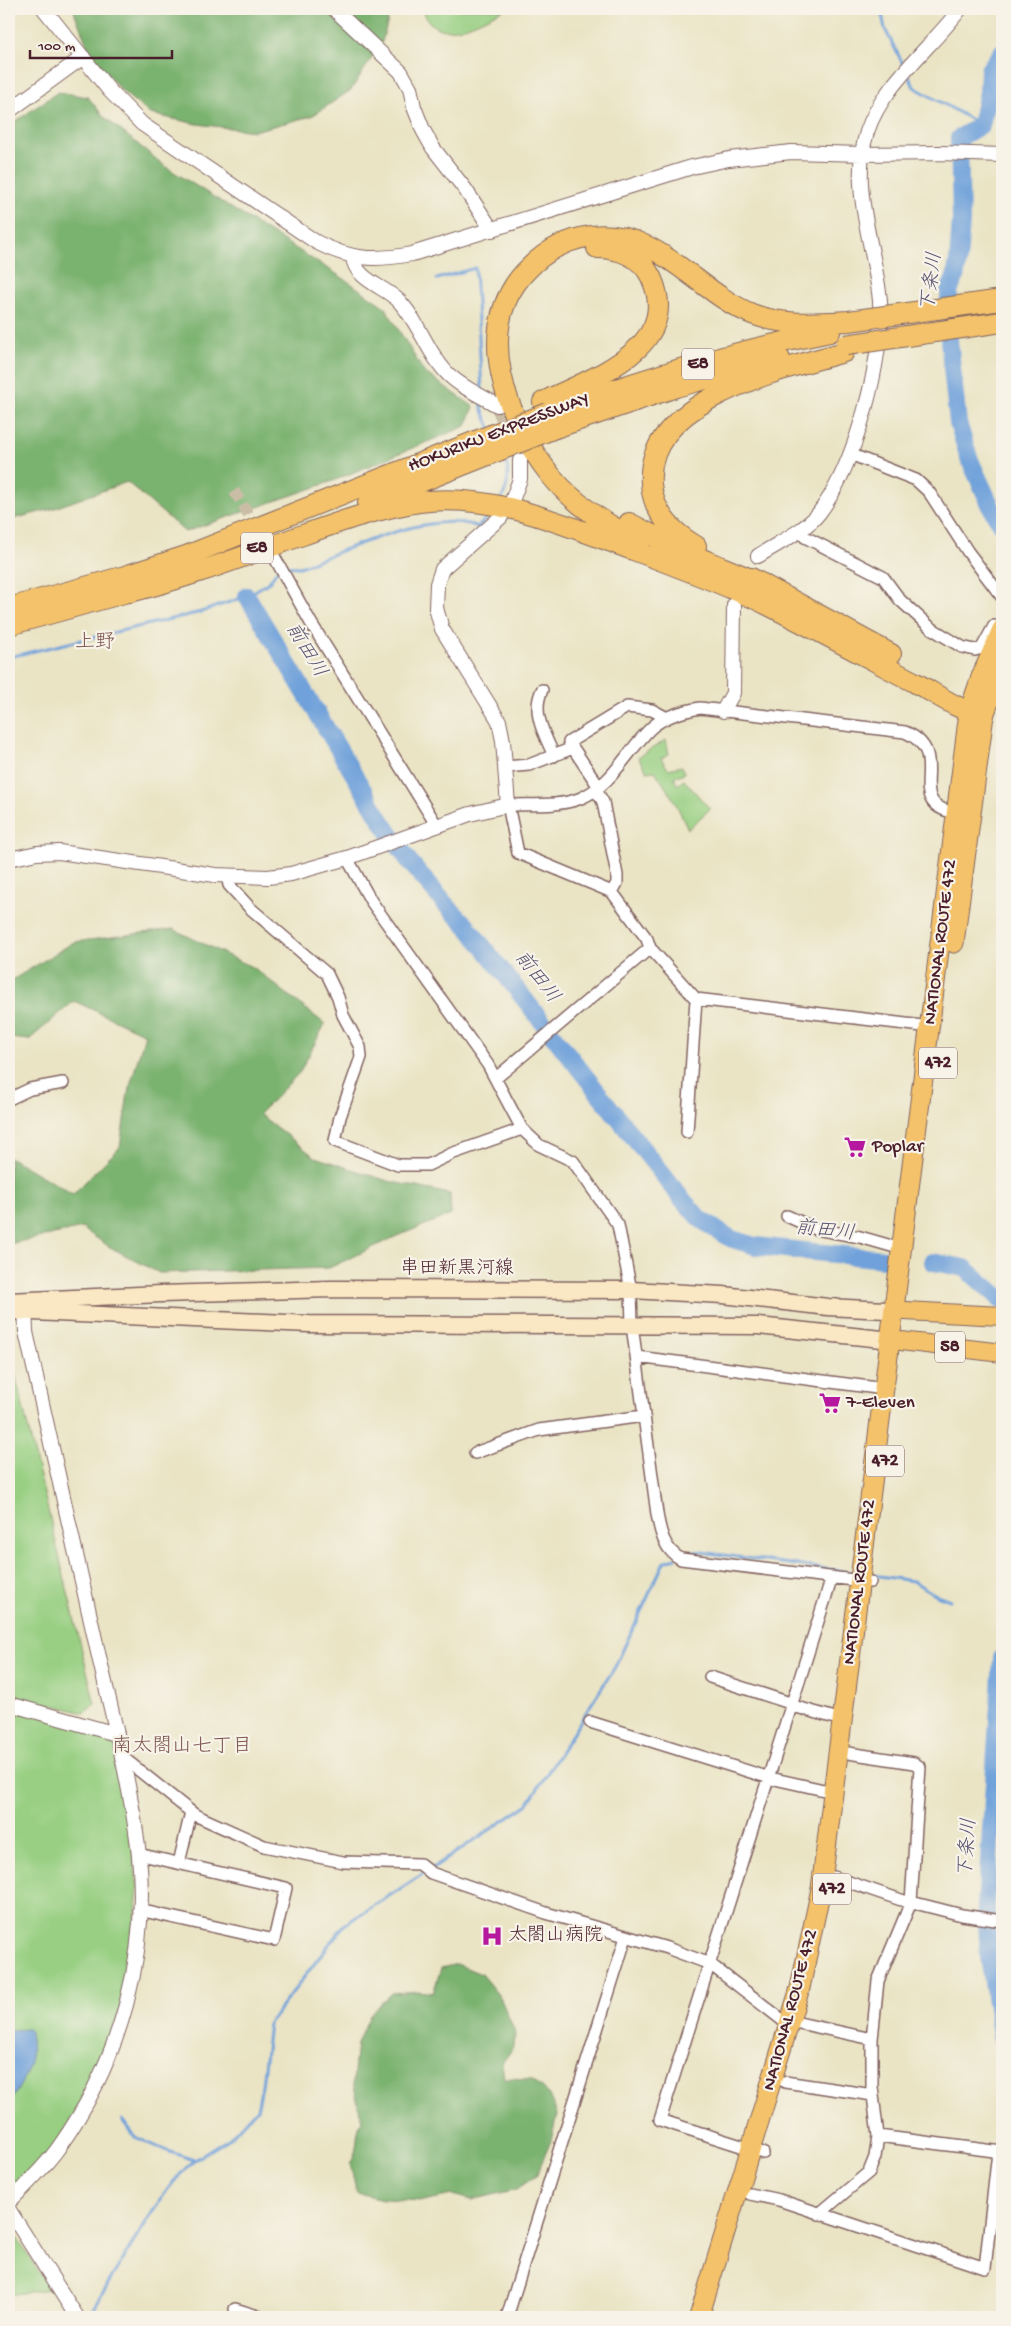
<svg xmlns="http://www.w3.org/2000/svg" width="1011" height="2326" viewBox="0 0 1011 2326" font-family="'Gochi Hand','Klee One',sans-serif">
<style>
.green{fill:#98cf82;stroke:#717756}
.forest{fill:#7ab270;stroke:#62684e}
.water{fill:#6fa1da;stroke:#5c6082}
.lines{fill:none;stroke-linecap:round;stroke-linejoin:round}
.stream{stroke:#6fa1da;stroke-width:3}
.river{stroke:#6fa1da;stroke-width:18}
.minor-tunnel{stroke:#cabda6;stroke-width:11;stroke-dasharray:11 5.5;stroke-linecap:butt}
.tertiary-tunnel{stroke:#cabda6;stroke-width:14;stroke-dasharray:14 7;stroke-linecap:butt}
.minor-casing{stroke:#826461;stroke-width:14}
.tertiary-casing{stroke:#826461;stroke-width:16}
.secondary-casing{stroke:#826461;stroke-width:19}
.primary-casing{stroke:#826461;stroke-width:20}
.trunk-casing{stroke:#826461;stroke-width:21}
.motorway-casing{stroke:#826461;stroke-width:22}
.minor{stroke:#fff;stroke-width:11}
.tertiary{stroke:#fff;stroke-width:14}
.secondary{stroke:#fae7c3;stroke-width:16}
.primary{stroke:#f3c26a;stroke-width:18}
.trunk{stroke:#f3c26a;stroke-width:19}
.motorway{stroke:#f3c26a;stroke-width:20}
.motorway-bridge-casing{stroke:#826461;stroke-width:22;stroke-linecap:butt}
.motorway-bridge{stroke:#f3c26a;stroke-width:20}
.labels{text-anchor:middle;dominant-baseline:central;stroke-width:4.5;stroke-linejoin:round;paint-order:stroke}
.shield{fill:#f7f3e8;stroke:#7e5f64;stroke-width:1}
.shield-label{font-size:18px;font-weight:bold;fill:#4a1f2b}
.street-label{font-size:19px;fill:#4a1f2b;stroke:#f7f3e8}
.poi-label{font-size:19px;fill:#4a1f2b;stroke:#f7f3e8;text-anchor:start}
.water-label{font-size:20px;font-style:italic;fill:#595371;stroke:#f7f3e8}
.neighbourhood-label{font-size:20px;fill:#7d554e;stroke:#f7f3e8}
</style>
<rect width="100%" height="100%" fill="#f7f3e8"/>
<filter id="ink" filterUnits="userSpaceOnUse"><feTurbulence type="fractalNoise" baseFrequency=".02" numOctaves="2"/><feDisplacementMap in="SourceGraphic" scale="10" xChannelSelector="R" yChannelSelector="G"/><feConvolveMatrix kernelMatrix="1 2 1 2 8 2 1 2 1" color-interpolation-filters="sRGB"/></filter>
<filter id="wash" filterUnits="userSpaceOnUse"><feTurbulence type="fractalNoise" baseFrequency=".0096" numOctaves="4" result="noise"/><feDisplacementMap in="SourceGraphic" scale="20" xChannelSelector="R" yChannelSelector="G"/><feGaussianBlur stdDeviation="1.12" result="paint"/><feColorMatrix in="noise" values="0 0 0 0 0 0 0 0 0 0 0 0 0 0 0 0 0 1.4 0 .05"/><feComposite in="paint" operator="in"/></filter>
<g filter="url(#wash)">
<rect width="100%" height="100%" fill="#eae4c5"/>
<path class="green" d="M 423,9 L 505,9 C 480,20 434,50 423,9 Z
M 666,740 L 669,754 L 661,758 L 668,769 L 682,766 L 685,773 L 674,777 L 677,785 L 684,780 L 710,809 L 688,829 L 675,802 L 655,771 L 647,772 L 638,757 Z
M 9,1349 L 95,1704 L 84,1713 L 9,1694 Z
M 9,1704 L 115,1734 L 138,1888 L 130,1978 L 100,2070 L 57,2143 L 9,2196 Z
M 9,2225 L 49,2289 L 9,2295 Z"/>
<path class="forest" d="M 73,9 L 391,9 L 382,42 L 351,90 L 312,116 L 254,131 L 197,124 L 150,114 L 123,92 L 91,55 Z
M 58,92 L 88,97 L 103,116 L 166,167 L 346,280 L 385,307 L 424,372 L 474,407 L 466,426 L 333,481 L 185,532 L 127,482 L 52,509 L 9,520 L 9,126 Z
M 173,929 L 254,968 L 325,1024 L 300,1072 L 259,1114 L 315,1157 L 388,1181 L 450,1194 L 451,1215 L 397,1236 L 329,1268 L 159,1273 L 108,1246 L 82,1228 L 9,1244 L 9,1157 L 73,1194 L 120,1147 L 128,1093 L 145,1034 L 74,1001 L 29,1040 L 9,1038 L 9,982 L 74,942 Z
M 457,1964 L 481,1974 L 500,1997 L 515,2032 L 514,2047 L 502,2063 L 504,2078 L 531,2079 L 549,2095 L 557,2114 L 551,2141 L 536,2176 L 517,2189 L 472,2200 L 452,2195 L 423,2201 L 384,2199 L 357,2193 L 350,2164 C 360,2149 354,2133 362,2121 L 353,2082 L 357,2043 L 370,2015 L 391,1993 L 420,1991 L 433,1993 L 441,1968 Z"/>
<path class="water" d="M 29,2029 C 37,2064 25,2076 9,2105 L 9,2030 Z"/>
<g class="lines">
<path class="stream" d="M 881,9 L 885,29 L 904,66
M 908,74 L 914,87 L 981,125
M 437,279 L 475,268 L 482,391
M 482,402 L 482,409 L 491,429
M 501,499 C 509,487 510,469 504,457
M 283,566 L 300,567 C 344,551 433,508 478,527 L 492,512
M 9,657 L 201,612 L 247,596 L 269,582 L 278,569
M 683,1555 L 694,1551 L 855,1573
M 866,1574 L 913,1581 L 934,1594 L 950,1600
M 431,1869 L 527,1805 L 615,1667 L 664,1562 L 675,1558
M 195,2160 L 230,2138 L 257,2109 L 262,2086 L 269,2023 L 344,1925 L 426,1872
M 89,2317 C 104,2289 121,2262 138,2235 C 157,2206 168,2183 195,2160 L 167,2151 L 135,2137 L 122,2120"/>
<path class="river" d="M 1002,52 L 989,70 L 988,93 L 981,125 L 959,138 L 961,220 L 958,261 L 955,278 L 949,291 L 949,340 L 958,423 L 969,458 L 994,513 L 1002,525
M 247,596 L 384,825 L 409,861 L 446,905 L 466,925 L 682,1199 L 699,1218 L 718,1231 L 732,1239 L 755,1246 L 884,1259
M 933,1262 L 965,1268 L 1002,1300
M 1002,1658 L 986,1907 L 989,1957 L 1002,2040"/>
</g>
</g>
<g filter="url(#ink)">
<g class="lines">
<path class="minor-tunnel" d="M 234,491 L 270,549"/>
<path class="tertiary-tunnel" d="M 497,405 L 510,436"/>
<g class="minor-casing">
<path id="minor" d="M 850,454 L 916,480 L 929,492 L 968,552 L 1002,597
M 800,531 L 805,537 L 883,577 L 900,600 L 931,628 L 962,647 L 975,650 L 982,648 L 994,626 L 998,628
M 270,549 L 311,623 L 437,826
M 542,690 C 531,713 545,735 554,756
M 505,767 L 529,765 L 573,748
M 599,787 L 569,742 L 627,707 L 652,710 L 667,718
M 596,790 L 603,802 L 617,875 L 617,883 L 612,892 L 647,939 L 650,948 L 696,999 L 931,1027
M 347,858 L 371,901 L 488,1065 L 522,1129 L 539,1145 L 573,1161 L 618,1225 L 631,1290 L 632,1325 L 657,1514 C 660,1531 664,1550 681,1559 L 870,1582
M 227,876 L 229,885 L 250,908 L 327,974 L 338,997 L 343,1015 L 360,1047 L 361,1057 L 340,1117 L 335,1141 L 398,1165 L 428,1165 L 451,1154 L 522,1129
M 612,892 L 518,853 L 508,805 C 532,804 559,807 581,798 C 613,784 626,752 651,728 C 664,716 683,711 700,708 L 905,732 C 958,755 895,806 962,814
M 496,1078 L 650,948
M 9,1099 L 30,1089 L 63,1083
M 687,1132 L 696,999
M 787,1216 L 816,1229 L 860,1237 L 902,1249
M 637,1357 L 885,1389
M 475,1453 L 539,1430 L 644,1416
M 710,1677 L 793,1704
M 793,1706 L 842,1720
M 590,1722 L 770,1778 L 833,1792
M 121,1756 L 195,1815 L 264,1846 L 343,1862 L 420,1864 L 431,1873 L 546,1913 L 667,1948 L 710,1964 L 781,2019 L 872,2039
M 138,1854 L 286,1888 L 274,1940 L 139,1910
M 179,1863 L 191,1812
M 834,1877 L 910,1903
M 911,1902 L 962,1915 L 1002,1921
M 785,2082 L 873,2095
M 878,2136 L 1002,2152
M 763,2153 L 660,2120 L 832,1577
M 750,2194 L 779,2200 L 985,2268 L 998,2152
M 819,2214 L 869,2172 L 875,2157 L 878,2136 L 872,2087 L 872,2039 L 878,1981 L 911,1902 L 920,1767 L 914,1763 L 848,1753
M 235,2309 L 261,2317
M 507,2317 L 626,1937"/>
</g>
<g class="tertiary-casing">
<path id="tertiary" d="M 44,9 L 109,90 L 142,124 L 316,242 C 351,260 374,261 412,254 L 692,167 L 729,159 L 791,152 L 862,154 L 940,153 L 1002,155
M 334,9 L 401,72 L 410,88 L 414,107 L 423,130 L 433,148 L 465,189 L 492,230
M 9,111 L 83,57
M 353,257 C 355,279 383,286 398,300 C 419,321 427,353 448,374 C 461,387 481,396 497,405
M 513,498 L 520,479 L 520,460
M 758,556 C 778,543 805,531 819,513 C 855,466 884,359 880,301 C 875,246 849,188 867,132 C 882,85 931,48 960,9
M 723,711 L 733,693 L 734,605
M 9,859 L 37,853 L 59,852 L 215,875 L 268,877 L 291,874 L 347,858 L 470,814 L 508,805 L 503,741 L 499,721 L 442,629 L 436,608 L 437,584 L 442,569 L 501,517
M 9,1704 L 116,1734
M 9,2202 C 26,2185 45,2167 59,2147 C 120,2061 151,1952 138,1846 C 129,1776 110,1707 95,1639 C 72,1536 49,1434 26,1332 L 25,1301
M 9,2210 L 77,2317"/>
</g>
<g class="secondary-casing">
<path id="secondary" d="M 9,1301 L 161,1294 L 330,1289 L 631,1290 L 723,1295 L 828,1307 L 905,1311
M 9,1311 L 309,1324 L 758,1326 L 901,1341"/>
</g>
<g class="primary-casing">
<path id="primary" d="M 905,1311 L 1002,1316
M 901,1341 L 1002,1353"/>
</g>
<g class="trunk-casing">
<path id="trunk" d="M 954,943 L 984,715 L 1002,670
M 699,2317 L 800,1988 L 821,1889 L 969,712 L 981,677 L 1002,629"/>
</g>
<g class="motorway-casing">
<path id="motorway" d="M 543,402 C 591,378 684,348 651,277 C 641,256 618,248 597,248
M 548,413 C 640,379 734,351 830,332
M 555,428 L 676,387 L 780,359
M 368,503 L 498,451
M 629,523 L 685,552 L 763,584
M 640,542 C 608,525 576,506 552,477 C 507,422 469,326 529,268 C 547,250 567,239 592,236 C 657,228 697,292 752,314 C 783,326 817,323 849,321
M 696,546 C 672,532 653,512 651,484 C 644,399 782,370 844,352
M 751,578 L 891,654
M 130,592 C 188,578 244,556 300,536 C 339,522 378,508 419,502 C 494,492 567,526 636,551 C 681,568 725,584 768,605 C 817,630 865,656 914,682 C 937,694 958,711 984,715
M 9,608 L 125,576 L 186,556 L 491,435
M 9,625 L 142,588"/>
</g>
<use href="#minor" class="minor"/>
<use href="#tertiary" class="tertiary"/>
<use href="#secondary" class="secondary"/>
<use href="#primary" class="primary"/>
<use href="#trunk" class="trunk"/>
<use href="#motorway" class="motorway"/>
<g class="motorway-bridge-casing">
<path id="motorway-bridge" d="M 849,321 L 1002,300
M 846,345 L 1002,322
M 491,435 L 548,413
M 498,451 L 555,428"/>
</g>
<use href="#motorway-bridge" class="motorway-bridge"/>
</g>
</g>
<defs>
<g id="supermarket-bare" transform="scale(1.725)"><path d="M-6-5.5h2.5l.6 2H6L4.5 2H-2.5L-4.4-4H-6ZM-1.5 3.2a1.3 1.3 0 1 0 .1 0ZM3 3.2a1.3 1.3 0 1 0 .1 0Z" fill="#b5179e" stroke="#f7f3e8" stroke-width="2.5" paint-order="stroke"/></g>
<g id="hospital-bare" transform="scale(1.725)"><path d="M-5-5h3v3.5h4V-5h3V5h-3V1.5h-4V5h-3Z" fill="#b5179e" stroke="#f7f3e8" stroke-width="2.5" paint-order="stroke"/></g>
</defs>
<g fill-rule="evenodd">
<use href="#supermarket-bare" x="855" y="1147"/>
<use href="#supermarket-bare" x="830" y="1403"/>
<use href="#hospital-bare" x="492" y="1936"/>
</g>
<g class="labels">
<g class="shield">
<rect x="682" y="348.5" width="32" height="31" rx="4"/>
<rect x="241" y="532.5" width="32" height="31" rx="4"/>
<rect x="919" y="1047.5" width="38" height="31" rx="4"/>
<rect x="935" y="1331.5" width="30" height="31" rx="4"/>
<rect x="866" y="1445.5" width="38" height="31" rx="4"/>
<rect x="813" y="1873.5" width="38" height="31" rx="4"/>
</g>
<g class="shield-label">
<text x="698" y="364">E8</text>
<text x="257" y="548">E8</text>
<text x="938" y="1063">472</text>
<text x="950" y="1347">58</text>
<text x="885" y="1461">472</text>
<text x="832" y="1889">472</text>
</g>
<g class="street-label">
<text transform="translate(499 433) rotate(-21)">HOKURIKU EXPRESSWAY</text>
<text transform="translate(941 942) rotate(-83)">NATIONAL ROUTE 472</text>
<text x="457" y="1269">串田新黒河線</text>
<text transform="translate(860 1582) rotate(-83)">NATIONAL ROUTE 472</text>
<text transform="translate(791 2010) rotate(-75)">NATIONAL ROUTE 472</text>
</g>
<g class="poi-label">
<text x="872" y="1147">Poplar</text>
<text x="846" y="1403">7-Eleven</text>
<text x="508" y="1936">太閤山病院</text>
</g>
<g class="water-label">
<text transform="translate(933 282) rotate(-83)">下条川</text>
<text transform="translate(305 651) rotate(59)">前田川</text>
<text transform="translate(536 978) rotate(52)">前田川</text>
<text transform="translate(825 1232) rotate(6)">前田川</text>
<text transform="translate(969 1848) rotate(-86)">下条川</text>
</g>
<g class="neighbourhood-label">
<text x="95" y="643">上野</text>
<text x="182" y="1747">南太閤山七丁目</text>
</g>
</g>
<rect width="1011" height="2326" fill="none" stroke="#f7f3e8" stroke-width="30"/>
<path d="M30 50v8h142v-8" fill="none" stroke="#4a1f2b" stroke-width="2.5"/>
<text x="38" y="50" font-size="15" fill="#4a1f2b" stroke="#f7f3e8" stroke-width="4" paint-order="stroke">100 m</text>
</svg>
